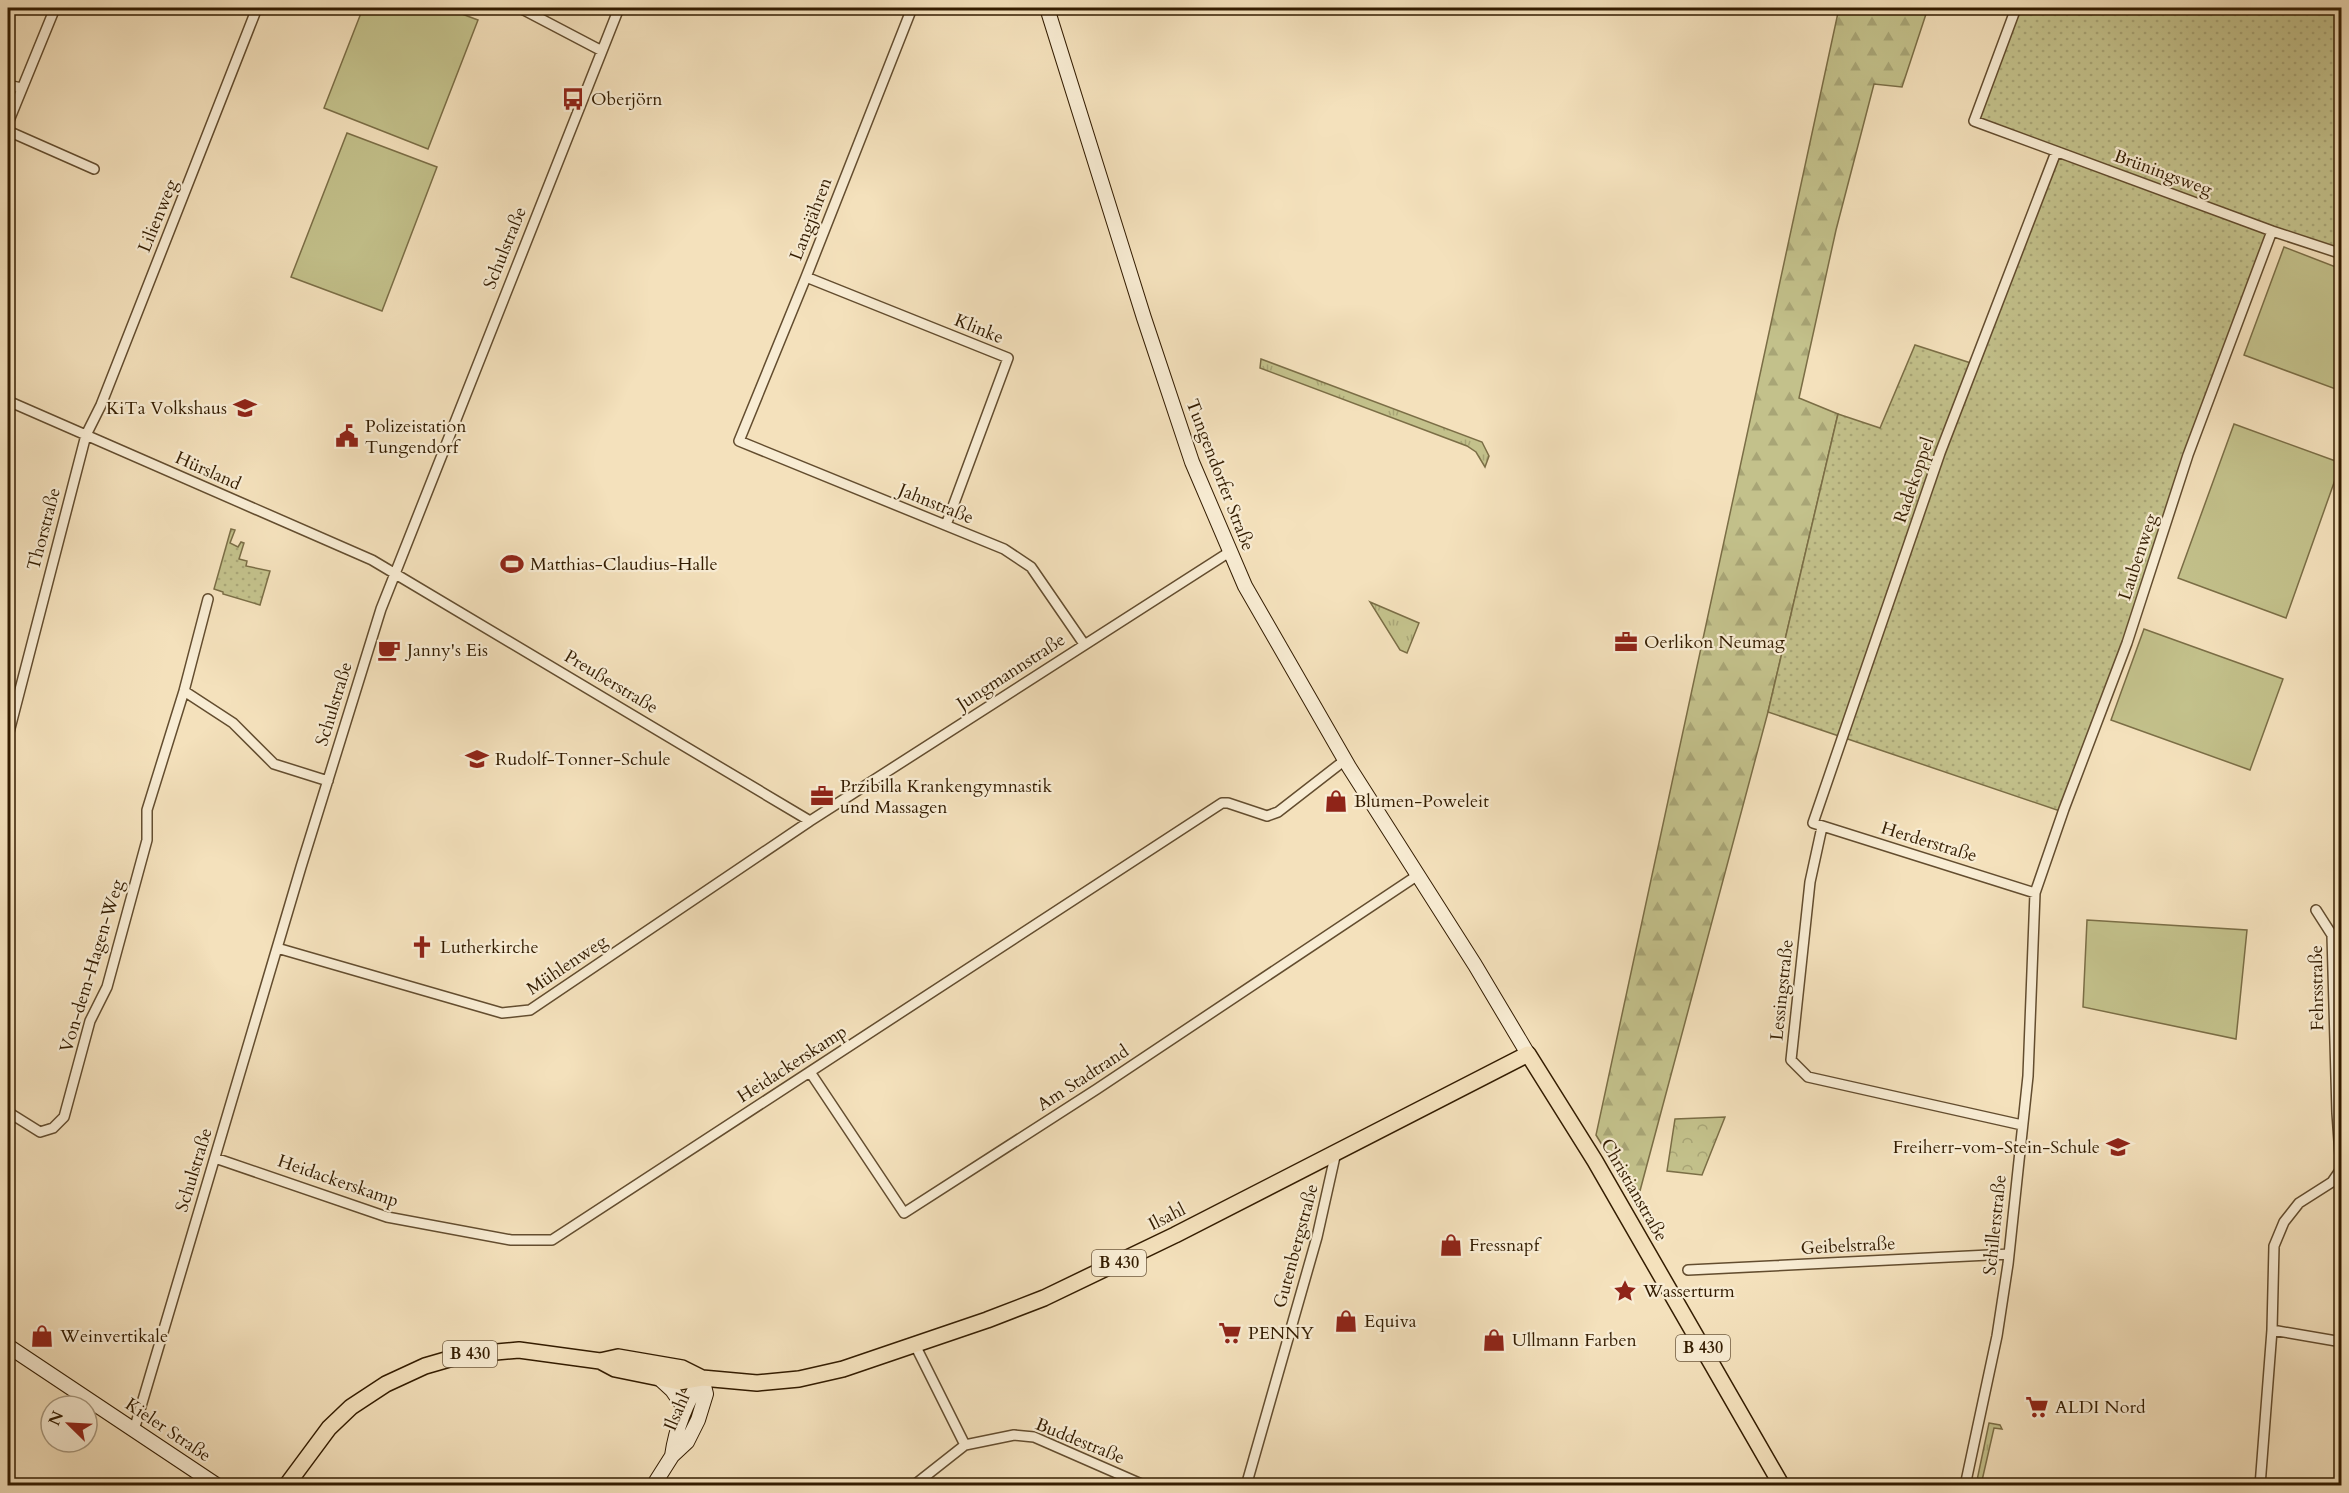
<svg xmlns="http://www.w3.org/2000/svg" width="2349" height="1493" viewBox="0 0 2349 1493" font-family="Cardo,serif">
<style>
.grass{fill:url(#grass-tufts);stroke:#7b6e46;stroke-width:1.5}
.forest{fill:url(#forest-firs);stroke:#7b6e46;stroke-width:1.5}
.park{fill:url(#park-crowns);stroke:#7b6e46;stroke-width:1.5}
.garden{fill:url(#garden-dots);stroke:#7b6e46;stroke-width:1.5}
.pitch{fill:#c3c18b;stroke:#7b6e46;stroke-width:1.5}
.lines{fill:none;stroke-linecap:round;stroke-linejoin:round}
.minor-casing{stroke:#634d2f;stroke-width:12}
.secondary-casing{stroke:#331c00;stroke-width:16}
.primary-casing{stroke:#331c00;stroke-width:18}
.minor{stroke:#f8ecd3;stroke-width:9}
.secondary{stroke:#f8ecd3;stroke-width:14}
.primary{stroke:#f4e1bc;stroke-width:15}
.labels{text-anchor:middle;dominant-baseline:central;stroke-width:4.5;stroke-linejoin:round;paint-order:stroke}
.shield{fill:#f8ecd3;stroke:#6e5a3f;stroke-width:1.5}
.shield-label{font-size:16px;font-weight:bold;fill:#331c00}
.poi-label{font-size:18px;fill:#331c00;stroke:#f8ecd3;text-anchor:start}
.street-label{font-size:18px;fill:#331c00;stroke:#f8ecd3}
</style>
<defs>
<pattern id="grass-tufts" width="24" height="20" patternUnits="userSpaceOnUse" patternTransform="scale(1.5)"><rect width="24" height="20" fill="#c3c18b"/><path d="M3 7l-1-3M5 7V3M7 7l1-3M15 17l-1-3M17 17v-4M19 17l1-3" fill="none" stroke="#a8a576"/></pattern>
<pattern id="forest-firs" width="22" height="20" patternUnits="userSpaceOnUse" patternTransform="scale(1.5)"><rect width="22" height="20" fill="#c3c18b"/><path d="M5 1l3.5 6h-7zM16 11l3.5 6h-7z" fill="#a8a576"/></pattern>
<pattern id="park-crowns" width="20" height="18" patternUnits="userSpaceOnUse" patternTransform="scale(1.5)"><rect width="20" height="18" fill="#c3c18b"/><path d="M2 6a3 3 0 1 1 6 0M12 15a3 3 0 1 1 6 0" fill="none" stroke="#a8a576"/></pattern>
<pattern id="garden-dots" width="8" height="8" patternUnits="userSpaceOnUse" patternTransform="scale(1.5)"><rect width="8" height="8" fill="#c3c18b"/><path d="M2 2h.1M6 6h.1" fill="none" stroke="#a8a576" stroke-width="1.8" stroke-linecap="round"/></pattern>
</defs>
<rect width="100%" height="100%" fill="#f4e1bc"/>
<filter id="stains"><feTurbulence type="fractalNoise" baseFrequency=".00333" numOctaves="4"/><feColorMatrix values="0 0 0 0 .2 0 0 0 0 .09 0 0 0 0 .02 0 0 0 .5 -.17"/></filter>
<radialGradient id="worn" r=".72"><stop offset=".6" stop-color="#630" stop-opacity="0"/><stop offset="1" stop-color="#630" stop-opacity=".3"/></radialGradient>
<path class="grass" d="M 1261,359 L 1482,442 L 1489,456 L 1485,467 L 1476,452 L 1467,446 L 1260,368 Z
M 1370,602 L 1419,623 L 1407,653 L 1400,650 Z
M 1989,1423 L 2000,1425 L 2002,1429 L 1994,1428 L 1981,1485 L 1976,1485 Z"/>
<path class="forest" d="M 1839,8 L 1928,8 L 1902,87 L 1874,84 L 1836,230 L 1799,398 L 1838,414 L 1768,712 L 1637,1202 L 1596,1135 Z"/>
<path class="park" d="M 1725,1117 L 1702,1175 L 1667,1171 L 1675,1119 Z"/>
<path class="garden" d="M 2016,8 L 2341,8 L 2341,254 L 2273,231 L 2063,812 L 1768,712 L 1838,414 L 1880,428 L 1915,345 L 1974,364 L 2056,152 L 1974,121 Z
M 231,529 L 235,530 L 230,543 L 238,547 L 241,542 L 244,543 L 239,559 L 247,561 L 246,566 L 270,571 L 260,605 L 223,594 L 223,592 L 214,589 Z"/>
<path class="pitch" d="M 363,8 L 446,8 L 478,20 L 428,149 L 324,108 Z
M 347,133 L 437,167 L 382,311 L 291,277 Z
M 2284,247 L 2341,269 L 2341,391 L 2244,355 Z
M 2234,424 L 2341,463 L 2286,618 L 2178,578 Z
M 2144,629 L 2283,679 L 2250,770 L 2111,720 Z
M 2087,920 L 2247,930 L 2236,1039 L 2083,1007 Z"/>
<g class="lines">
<g class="minor-casing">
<path id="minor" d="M 520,8 L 602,51
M 912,8 L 806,277 L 739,441 L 1004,549 L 1031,567 L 1084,644
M 2016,8 L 1974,121 L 2272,231 L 2342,254
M 8,85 L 21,88
M 8,123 L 55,8
M 8,131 L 94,169
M 806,277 L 1008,358 L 946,525
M 8,401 L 372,560 L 810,821
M 184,691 L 233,723 L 274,764 L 328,781
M 8,736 L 86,435 L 101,405 L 257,8
M 1822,827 L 1810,882 L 1791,1060 L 1808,1077 L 2022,1125
M 2035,893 L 1813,823 L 1940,453 L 2056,152
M 277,948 L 502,1013 L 530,1010 L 810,821 L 1231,551
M 810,1072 L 904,1213 L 1097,1089 L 1418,875
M 8,1112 L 40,1132 L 53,1128 L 64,1117 L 90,1021 L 107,987 L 147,840 L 147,810 L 184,691 L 208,599
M 215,1158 L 387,1217 L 511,1240 L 552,1240 L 1222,803 L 1228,803 L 1267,816 L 1278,812 L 1345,760
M 1688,1270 L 2009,1254
M 2272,1330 L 2274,1246 L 2284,1222 L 2299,1203 L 2332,1182 L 2341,1169 L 2337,1113 L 2332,935 L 2316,910
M 915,1345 L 965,1445
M 134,1430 L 301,867 L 381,609 L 619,8
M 913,1486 L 965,1445 L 1014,1435 L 1034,1437 L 1146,1486
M 1246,1486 L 1317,1237 L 1336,1152
M 1965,1486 L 1997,1336 L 2008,1264 L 2028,1076 L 2035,893 L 2064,809 L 2127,643 L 2188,455 L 2272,231
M 2260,1486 L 2272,1330 L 2342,1342"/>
</g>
<g class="secondary-casing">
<path id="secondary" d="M 1047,8 L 1144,318 L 1192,462 L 1245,586 L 1349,767 L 1475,965 L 1528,1054
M 8,1346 L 218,1486
M 659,1378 L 672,1390 L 685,1409
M 672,1456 C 676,1428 686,1402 702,1378
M 653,1486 L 672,1456 L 687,1442 L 698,1420 L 706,1394 L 702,1378"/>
</g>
<g class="primary-casing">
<path id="primary" d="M 600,1361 L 618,1357 L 682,1368 L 702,1378 L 757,1383 L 799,1379 L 843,1369 L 987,1320 L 1044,1298 L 1175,1235 L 1528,1054 L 1595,1161 L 1782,1486
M 286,1486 L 329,1428 L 351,1407 L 386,1384 L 425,1366 L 463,1355 L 519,1350 L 600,1361 L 615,1369 L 679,1382 L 702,1378"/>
</g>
<use href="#minor" class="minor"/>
<use href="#secondary" class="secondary"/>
<use href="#primary" class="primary"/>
</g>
<defs>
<g id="bus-bare" transform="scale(1.8)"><path d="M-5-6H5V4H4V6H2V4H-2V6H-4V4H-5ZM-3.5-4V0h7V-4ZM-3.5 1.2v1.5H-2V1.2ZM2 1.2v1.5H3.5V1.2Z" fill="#8f2418" stroke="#f8ecd3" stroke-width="2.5" paint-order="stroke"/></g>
<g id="school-bare" transform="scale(1.8)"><path d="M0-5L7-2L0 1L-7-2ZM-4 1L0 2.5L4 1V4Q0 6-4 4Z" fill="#8f2418" stroke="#f8ecd3" stroke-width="2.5" paint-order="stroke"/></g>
<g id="civic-bare" transform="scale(1.8)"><path d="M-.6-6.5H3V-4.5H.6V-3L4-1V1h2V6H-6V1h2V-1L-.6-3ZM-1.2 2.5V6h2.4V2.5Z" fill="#8f2418" stroke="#f8ecd3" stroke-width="2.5" paint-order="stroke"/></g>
<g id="stadium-bare" transform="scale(1.8)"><path d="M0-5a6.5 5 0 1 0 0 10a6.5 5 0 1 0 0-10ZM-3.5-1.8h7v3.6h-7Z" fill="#8f2418" stroke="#f8ecd3" stroke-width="2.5" paint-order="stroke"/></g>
<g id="office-bare" transform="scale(1.8)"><path d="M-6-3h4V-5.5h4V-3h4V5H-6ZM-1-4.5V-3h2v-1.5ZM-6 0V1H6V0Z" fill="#8f2418" stroke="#f8ecd3" stroke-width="2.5" paint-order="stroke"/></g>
<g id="cafe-bare" transform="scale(1.8)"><path d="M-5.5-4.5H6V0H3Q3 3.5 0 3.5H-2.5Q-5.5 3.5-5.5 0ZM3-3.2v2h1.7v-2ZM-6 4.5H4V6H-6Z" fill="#8f2418" stroke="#f8ecd3" stroke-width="2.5" paint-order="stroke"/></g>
<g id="shop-bare" transform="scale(1.8)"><path d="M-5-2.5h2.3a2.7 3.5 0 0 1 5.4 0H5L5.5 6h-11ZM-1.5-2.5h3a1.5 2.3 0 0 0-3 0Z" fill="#8f2418" stroke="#f8ecd3" stroke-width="2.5" paint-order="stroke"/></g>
<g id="church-bare" transform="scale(1.8)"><path d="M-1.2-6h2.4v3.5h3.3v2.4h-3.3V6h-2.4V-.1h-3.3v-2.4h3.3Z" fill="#8f2418" stroke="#f8ecd3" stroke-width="2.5" paint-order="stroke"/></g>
<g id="sight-bare" transform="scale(1.8)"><path d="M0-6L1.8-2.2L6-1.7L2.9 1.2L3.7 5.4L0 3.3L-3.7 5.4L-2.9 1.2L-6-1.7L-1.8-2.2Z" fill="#8f2418" stroke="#f8ecd3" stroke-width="2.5" paint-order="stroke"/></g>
<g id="supermarket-bare" transform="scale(1.8)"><path d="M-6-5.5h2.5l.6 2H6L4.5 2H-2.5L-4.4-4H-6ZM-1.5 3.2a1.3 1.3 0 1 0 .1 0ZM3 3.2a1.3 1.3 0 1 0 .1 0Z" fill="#8f2418" stroke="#f8ecd3" stroke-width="2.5" paint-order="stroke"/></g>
</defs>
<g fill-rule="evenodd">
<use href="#bus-bare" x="573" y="99"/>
<use href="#school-bare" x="245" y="408"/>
<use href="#civic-bare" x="347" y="436"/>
<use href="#stadium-bare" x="512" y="564"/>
<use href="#office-bare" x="1626" y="642"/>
<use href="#cafe-bare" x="389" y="650"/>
<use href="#school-bare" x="477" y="759"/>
<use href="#office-bare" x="822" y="796"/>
<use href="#shop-bare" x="1336" y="801"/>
<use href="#church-bare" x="422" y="947"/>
<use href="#school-bare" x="2118" y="1147"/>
<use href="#shop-bare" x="1451" y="1245"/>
<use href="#sight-bare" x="1625" y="1291"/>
<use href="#shop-bare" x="1346" y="1321"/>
<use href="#supermarket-bare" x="1230" y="1333"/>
<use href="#shop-bare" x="42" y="1336"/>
<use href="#shop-bare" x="1494" y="1340"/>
<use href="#supermarket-bare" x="2037" y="1407"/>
</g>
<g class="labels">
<g class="shield">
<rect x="1092" y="1250" width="54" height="26" rx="4.5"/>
<rect x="1676" y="1335" width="54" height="26" rx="4.5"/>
<rect x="443" y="1341" width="54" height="26" rx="4.5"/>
</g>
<g class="shield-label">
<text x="1119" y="1263">B 430</text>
<text x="1703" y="1348">B 430</text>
<text x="470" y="1354">B 430</text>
</g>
<g class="poi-label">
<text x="591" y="99">Oberjörn</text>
<text x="227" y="408" text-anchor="end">KiTa Volkshaus</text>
<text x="365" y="426">Polizeistation<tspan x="365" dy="21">Tungendorf</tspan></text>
<text x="530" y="564">Matthias-Claudius-Halle</text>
<text x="1644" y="642">Oerlikon Neumag</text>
<text x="407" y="650">Janny's Eis</text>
<text x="495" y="759">Rudolf-Tonner-Schule</text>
<text x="840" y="786">Przibilla Krankengymnastik<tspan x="840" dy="21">und Massagen</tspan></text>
<text x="1354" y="801">Blumen-Poweleit</text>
<text x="440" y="947">Lutherkirche</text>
<text x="2100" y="1147" text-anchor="end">Freiherr-vom-Stein-Schule</text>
<text x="1469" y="1245">Fressnapf</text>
<text x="1643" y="1291">Wasserturm</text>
<text x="1364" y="1321">Equiva</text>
<text x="1248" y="1333">PENNY</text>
<text x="60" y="1336">Weinvertikale</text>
<text x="1512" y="1340">Ullmann Farben</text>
<text x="2055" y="1407">ALDI Nord</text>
</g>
<g class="street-label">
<text transform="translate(2163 173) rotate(20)">Brüningsweg</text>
<text transform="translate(158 216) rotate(-68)">Lilienweg</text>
<text transform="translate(811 219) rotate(-69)">Langjähren</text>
<text transform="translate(505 248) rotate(-68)">Schulstraße</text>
<text transform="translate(979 329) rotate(22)">Klinke</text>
<text transform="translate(208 471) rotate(24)">Hürsland</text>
<text transform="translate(1220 475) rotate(69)">Tungendorfer Straße</text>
<text transform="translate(1914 480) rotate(-71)">Radekoppel</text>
<text transform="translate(936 504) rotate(22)">Jahnstraße</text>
<text transform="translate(44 529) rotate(-75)">Thorstraße</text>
<text transform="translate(2138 557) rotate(-72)">Laubenweg</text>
<text transform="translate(1011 672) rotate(-33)">Jungmannstraße</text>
<text transform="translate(611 682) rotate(31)">Preußerstraße</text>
<text transform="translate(334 704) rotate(-73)">Schulstraße</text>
<text transform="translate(1929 842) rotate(17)">Herderstraße</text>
<text transform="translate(567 965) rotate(-34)">Mühlenweg</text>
<text transform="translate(92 966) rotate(-73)">Von-dem-Hagen-Weg</text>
<text transform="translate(2317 988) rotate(-91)">Fehrsstraße</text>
<text transform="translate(1782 990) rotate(-84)">Lessingstraße</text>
<text transform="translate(792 1064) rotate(-33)">Heidackerskamp</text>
<text transform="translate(1083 1078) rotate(-33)">Am Stadtrand</text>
<text transform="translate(194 1170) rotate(-73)">Schulstraße</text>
<text transform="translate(338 1181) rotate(19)">Heidackerskamp</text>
<text transform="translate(1634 1190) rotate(60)">Christianstraße</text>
<text transform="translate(1167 1217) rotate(-27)">Ilsahl</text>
<text transform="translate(1995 1225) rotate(-84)">Schillerstraße</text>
<text transform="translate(1296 1246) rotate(-75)">Gutenbergstraße</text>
<text transform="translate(1848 1246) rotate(-3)">Geibelstraße</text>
<text transform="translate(677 1412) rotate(-67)">Ilsahl</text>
<text transform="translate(168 1430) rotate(34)">Kieler Straße</text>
<text transform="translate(1080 1441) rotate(22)">Buddestraße</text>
</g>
</g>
<rect width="2349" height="1493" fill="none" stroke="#f4e1bc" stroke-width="30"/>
<rect x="9" y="9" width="2331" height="1475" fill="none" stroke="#331c00" stroke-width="3"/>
<rect x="15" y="15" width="2319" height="1463" fill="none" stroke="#331c00" stroke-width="1.5"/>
<g transform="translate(69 1424) rotate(294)"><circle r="28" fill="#f8ecd3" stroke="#a9997f" stroke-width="1.5"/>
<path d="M0-4.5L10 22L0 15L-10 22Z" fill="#8f2418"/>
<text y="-9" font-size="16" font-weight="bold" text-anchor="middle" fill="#331c00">N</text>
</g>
<rect width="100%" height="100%" filter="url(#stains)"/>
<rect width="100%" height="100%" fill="url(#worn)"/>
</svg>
